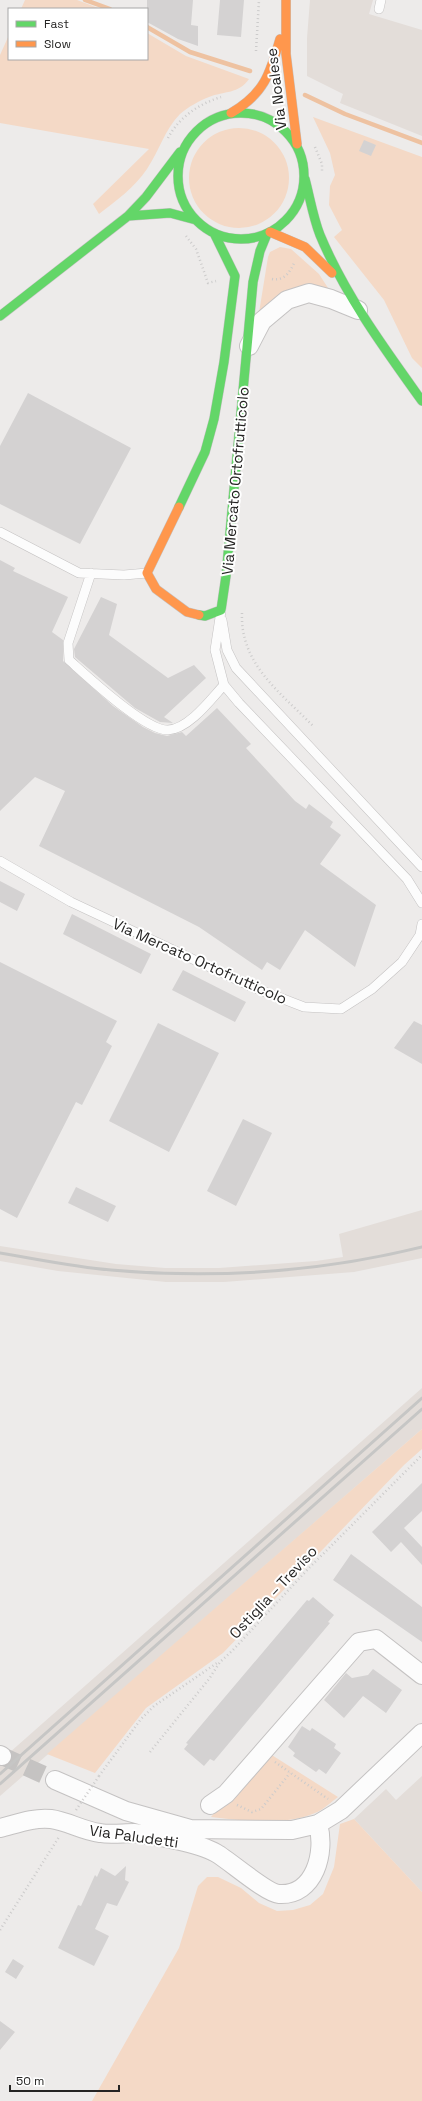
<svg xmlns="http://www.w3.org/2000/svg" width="422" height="2101" viewBox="0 0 422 2101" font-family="'Space Grotesk',sans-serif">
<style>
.built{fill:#e3ddd9}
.green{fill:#f4d9c6}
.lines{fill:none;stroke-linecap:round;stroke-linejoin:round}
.stream{stroke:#eec2a1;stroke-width:4.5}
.building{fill:#d4d2d2}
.street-tunnel{stroke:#c5c3c2;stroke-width:18;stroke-dasharray:18 9;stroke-linecap:butt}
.lane-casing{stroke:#c4c2c2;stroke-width:10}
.street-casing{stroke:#c4c2c2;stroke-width:20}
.fast-casing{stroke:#c4c2c2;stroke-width:10}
.slow-casing{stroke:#c4c2c2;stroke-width:10}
.path{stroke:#cccbcb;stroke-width:2.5;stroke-dasharray:1 3;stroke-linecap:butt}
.lane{stroke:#fcfcfc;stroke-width:9}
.street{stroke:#fcfcfc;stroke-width:18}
.fast{stroke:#63d668;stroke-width:9}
.slow{stroke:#ff974d;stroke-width:9}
.rail{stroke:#c6c6c5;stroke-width:3}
.path-bridge{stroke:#cccbcb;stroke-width:2.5;stroke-dasharray:1 3;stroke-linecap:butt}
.labels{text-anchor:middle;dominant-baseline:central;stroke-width:4;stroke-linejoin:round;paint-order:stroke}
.street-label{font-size:15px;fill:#252423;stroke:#fff}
</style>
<rect width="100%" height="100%" fill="#edebea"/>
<path class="built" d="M 310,0 L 373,0 L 369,14 L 422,30 L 422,136 L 340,103 L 343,94 L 307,76 L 307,38 Z
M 422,1210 L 422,1258 L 354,1272 L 224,1282 L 166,1282 L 58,1271 L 0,1261 L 0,1246 L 116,1264 L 165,1268 L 219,1268 L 316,1261 L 343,1257 L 339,1234 Z
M 422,1388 L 422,1429 L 0,1796 L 0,1761 Z
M 422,1776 L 422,1892 L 354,1819 L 386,1789 L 396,1800 Z"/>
<path class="green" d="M 25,0 L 77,0 L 101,9 L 21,9 Z
M 147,33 L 186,56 L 249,79 C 239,94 224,91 209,97 C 199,101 188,107 180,114 C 165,129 159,151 147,169 C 135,187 116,201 99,214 L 93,204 L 149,149 L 0,123 L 0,55 L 9,35 L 9,59 L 147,59 Z
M 313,117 L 422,157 L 422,368 L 412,358 L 384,300 L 334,237 L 342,230 L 329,205 L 330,186 L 335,175 L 330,153 Z
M189 178a50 50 0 1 1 100 0a50 50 0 1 1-100 0Z
M 280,247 L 291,249 L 319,274 L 330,291 L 258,319 L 268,257 L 270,252 Z
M 422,1429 L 422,1449 L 404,1465 L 223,1653 L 146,1708 L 95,1773 L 47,1754 Z
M 267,1752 L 338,1797 C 331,1802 323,1810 315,1813 C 284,1826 244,1821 211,1817 Z
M 354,1819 L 422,1892 L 422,2101 L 92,2101 L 179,1948 L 198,1886 L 207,1877 L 218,1877 L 241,1888 L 259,1903 L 277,1911 L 293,1910 L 310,1905 L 323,1894 L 334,1867 L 340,1824 Z"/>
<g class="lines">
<path class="stream" d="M 85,0 L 110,9
M 147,27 L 190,52 L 250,71
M 305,95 L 345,114 L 422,143"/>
</g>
<path class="building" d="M 147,0 L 193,0 L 191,25 L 198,26 L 198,46 L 178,39 L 147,22 Z
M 220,0 L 244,0 L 241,37 L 217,35 Z
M 364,140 L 376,145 L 371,156 L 359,151 Z
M 28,393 L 131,448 L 80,544 L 0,504 L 0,446 Z
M 0,560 L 15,568 L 13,571 L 68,597 L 52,632 L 63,640 L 63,661 L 113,706 L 143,727 L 155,733 L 167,736 L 182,732 L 186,736 L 217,708 L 251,744 L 246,748 L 295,801 L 306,809 L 309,804 L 333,822 L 330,827 L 341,835 L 320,864 L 376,905 L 355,967 L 305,930 L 280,970 L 267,962 L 262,970 L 199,927 L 39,846 L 65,791 L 35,777 L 0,811 Z
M 101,597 L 117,604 L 109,635 L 168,678 L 194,665 L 206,678 L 164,717 L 173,723 L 160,722 L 135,708 L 75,657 L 74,649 Z
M 0,881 L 25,894 L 17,911 L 0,902 Z
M 72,914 L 151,954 L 141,974 L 63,934 Z
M 0,962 L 117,1021 L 106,1042 L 112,1046 L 82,1105 L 76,1102 L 17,1218 L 0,1209 Z
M 183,970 L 246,1002 L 235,1022 L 172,990 Z
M 414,1021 L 422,1025 L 422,1064 L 394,1048 Z
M 158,1023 L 219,1053 L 169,1152 L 109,1121 Z
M 243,1119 L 272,1133 L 236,1206 L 207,1191 Z
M 76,1187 L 116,1206 L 108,1222 L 68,1203 Z
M 422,1483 L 422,1511 L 404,1528 L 422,1547 L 422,1565 L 401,1542 L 391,1552 L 372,1532 Z
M 351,1554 L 422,1607 L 422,1642 L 333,1580 Z
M 313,1597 L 334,1615 L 328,1622 L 330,1623 L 214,1761 L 210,1759 L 204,1766 L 184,1749 L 188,1744 L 186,1743 L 307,1600 L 309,1601 Z
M 373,1669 L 402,1690 L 386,1713 L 363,1696 L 344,1718 L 324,1700 L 346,1673 L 352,1678 L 368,1675 Z
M 302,1726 L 310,1731 L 312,1728 L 336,1744 L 334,1748 L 341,1753 L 326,1774 L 319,1769 L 316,1772 L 293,1756 L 295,1753 L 288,1747 Z
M 126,1866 L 125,1880 L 129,1882 L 117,1906 L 107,1903 L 95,1929 L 109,1936 L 94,1966 L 58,1948 L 78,1905 L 81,1906 L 95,1875 L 97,1877 L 101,1868 L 115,1876 Z
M 13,1959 L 24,1966 L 16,1979 L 5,1972 Z
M 0,2021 L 15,2032 L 0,2050 Z"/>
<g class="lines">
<path class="street-tunnel" d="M 2,1756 L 55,1780"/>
<g class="lane-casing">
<path id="lane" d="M 379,9 L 381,0
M 0,532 L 79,573 L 124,575 L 147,573
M 91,573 L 68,643 L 69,660 C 87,676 145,731 168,730 C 189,729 211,699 224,685
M 221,611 L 215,650 L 224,685 L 239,703 L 407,879 L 422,903
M 222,620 L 227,650 L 236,668 L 422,867
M 0,861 L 71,902 L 250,986 L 304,1007 L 341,1009 L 372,989 L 402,962 L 420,935 L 422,924"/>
</g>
<g class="street-casing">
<path id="street" d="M 249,346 L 262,321 L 287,300 L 309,293 L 331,299 L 358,310
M 0,1755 L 2,1756
M 55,1780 L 126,1811 L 190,1829 L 292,1830 L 318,1824 L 341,1810 L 422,1733
M 210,1805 L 226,1794 L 359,1642 L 376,1639 L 422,1675
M 0,1828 C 16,1824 34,1817 51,1819 C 67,1821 83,1831 100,1833 C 111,1835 123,1833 134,1833 C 153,1835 199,1843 216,1853 C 230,1861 266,1893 279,1894 C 315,1896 326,1852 318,1824"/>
</g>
<g class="fast-casing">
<path id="fast" d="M178 176a63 63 0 1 1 126 0a63 63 0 1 1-126 0Z
M 305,179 C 310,198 313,217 320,235 C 345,295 384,348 422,401
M 128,216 L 170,213 L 196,220
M 0,316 L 128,216 L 146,197 L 180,152
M 179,507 L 205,452 L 214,419 L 224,362 L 235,276 L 214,233
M 199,615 L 205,616 L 221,610 L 226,576 L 253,282 L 260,251 L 267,234"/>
</g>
<g class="slow-casing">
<path id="slow" d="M 286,0 L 286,54 L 297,144
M 231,113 C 264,94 270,74 280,39
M 270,232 L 305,247 L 332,273
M 179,507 L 147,573 L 156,589 L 187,612 L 199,615"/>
</g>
<path class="path" d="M 256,51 L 259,0
M 168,138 C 179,117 199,104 221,97
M 315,147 L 322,164 L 322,173
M 186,236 L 196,249 L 208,283 L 216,281
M 272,279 C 285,281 290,272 295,261
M 242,613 C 240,664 280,692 313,726
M 150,1752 L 209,1679 L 220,1662 L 233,1650 L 308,1569 L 422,1455
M 275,1762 L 328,1799
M 99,1776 L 141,1719 L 154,1706 L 217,1663
M 237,1805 L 252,1812 L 261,1809 L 290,1773
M 0,1930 L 59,1837"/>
<use href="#lane" class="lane"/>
<use href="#street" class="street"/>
<use href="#fast" class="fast"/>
<use href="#slow" class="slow"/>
<path class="rail" d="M 0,1253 C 37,1259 74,1267 111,1270 C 215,1279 321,1272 422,1247
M 0,1774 L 422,1398
M 0,1784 L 422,1409"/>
<path class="path-bridge" d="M 76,1810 L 99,1776"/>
</g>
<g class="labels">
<g class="street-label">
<text transform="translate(276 89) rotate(-97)">Via Noalese</text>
<text transform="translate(235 481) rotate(-85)">Via Mercato Ortofrutticolo</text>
<text transform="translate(200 961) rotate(24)">Via Mercato Ortofrutticolo</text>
<text transform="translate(273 1592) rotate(-47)">Ostiglia – Treviso</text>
<text transform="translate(134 1836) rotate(8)">Via Paludetti</text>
</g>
</g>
<rect x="8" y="8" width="140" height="52" fill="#ffffff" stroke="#a8a7a7"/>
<rect x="16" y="21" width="20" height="6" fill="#63d668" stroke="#a8a7a7"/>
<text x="44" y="28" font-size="12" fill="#252423">Fast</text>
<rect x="16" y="41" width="20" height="6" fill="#ff974d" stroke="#a8a7a7"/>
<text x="44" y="48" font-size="12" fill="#252423">Slow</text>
<path d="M10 2085v6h109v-6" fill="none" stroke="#252423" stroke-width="2"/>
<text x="16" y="2085" font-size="12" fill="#252423" stroke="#ffffff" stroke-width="3" paint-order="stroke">50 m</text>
</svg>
